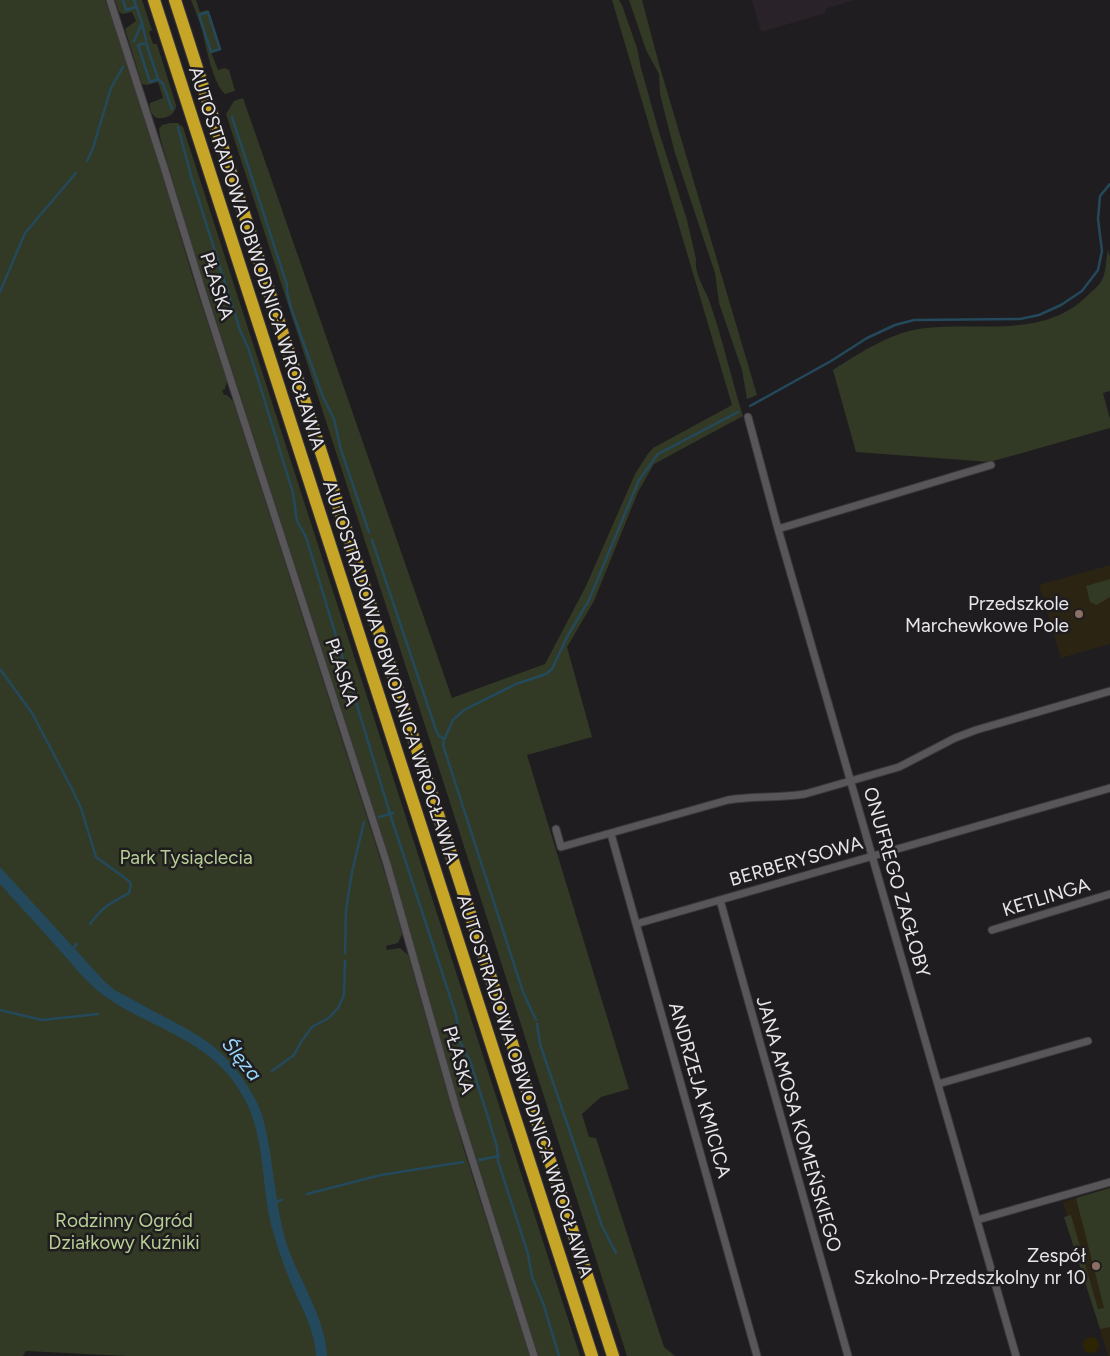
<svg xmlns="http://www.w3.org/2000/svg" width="1110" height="1356" viewBox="0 0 1110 1356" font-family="Figtree,sans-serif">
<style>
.built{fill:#292229}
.education{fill:#2c2413}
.green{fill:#323a25}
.sand{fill:#2c2403}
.water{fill:#24495c}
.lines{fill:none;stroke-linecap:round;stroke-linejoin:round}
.stream{stroke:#24495c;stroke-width:2.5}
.street-casing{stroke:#3a383a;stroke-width:9}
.highway-casing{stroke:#3a383a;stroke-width:14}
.street{stroke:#595659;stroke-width:7}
.highway{stroke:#c7a527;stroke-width:12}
.education-dot{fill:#8d6e63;stroke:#1f1d1f;stroke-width:2}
.labels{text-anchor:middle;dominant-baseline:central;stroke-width:5;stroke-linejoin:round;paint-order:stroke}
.street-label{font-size:19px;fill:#e8e6e8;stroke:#1f1d1f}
.poi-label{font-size:19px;fill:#e8e6e8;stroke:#1f1d1f;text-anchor:end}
.park-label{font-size:19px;fill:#b7cf94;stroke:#1f1d1f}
.water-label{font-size:20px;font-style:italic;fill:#97d8fc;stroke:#1f1d1f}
</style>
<rect width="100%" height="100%" fill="#1f1d1f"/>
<path class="built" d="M 752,0 L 854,0 L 825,9 L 826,13 L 761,32 Z"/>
<path class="education" d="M 1110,565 L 1110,644 L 1061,658 L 1039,585 Z
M 1110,1188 L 1110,1356 L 1108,1356 L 1063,1202 Z"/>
<path class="green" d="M 0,0 L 105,0 C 137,86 162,174 188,262 C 200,302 214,341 227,381 L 225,389 L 222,390 L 224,395 L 227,395 L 233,401 L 388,883 L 402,934 L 398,943 L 386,946 L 387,950 L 400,948 L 408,955 L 463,1147 L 530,1356 L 127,1356 L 26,1351 L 23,1356 L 0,1356 Z
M 115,0 L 142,0 L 152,30 L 149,32 L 153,44 L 157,44 L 176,105 C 176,115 166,119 157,118 C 152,116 149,109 150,103 L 163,98 L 158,82 L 147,85 L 142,84 L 125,29 L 136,21 L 132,12 L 123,14 L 119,12 Z
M 191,0 L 196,0 L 200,12 L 207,10 L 208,12 L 220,49 L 211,52 L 218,70 L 225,68 L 229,70 L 235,91 L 225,94 C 213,84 206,46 202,30 C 199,20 195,10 191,0 Z
M 612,0 L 619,0 L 622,5 L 637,48 L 641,68 L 659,132 L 687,220 L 696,259 C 694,275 705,288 710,303 C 723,340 731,378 743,416 L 654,464 L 638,492 L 594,601 L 567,647 L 592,737 L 527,755 L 629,1089 L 601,1097 L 582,1114 L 589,1137 L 596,1138 L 664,1347 L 675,1356 L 627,1356 L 445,787 L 226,114 L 234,101 L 243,98 L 452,698 L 545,664 L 586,586 L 635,474 L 647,455 L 653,448 L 732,405 Z
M 629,0 L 642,0 L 659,64 L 757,395 L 747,399 L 742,370 L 719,303 L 715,273 L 675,153 L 667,122 L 660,94 L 659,74 L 646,50 Z
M 170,123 L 178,123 L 183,127 L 580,1356 L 538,1356 L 449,1073 L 373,808 L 189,236 L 160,137 L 159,129 L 162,125 Z
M 1108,250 L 1110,257 L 1110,391 L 1103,393 L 1110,419 L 1110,428 L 990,462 L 856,452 L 833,370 C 861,352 893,331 926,328 C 982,322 1046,339 1089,294 C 1093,290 1100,285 1102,280 C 1106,273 1106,259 1108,250 Z
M 1110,579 L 1110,597 L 1097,605 L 1090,602 L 1086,586 Z
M 1110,1188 L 1110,1327 L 1100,1329 L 1064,1217 L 1071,1215 L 1098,1309 L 1104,1308 L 1076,1198 Z"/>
<path class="sand" d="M1083 1345a8 8 0 1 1 16 0a8 8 0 1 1-16 0Z"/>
<path class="water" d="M 0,867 L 106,983 L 116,991 C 131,998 145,1007 159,1014 C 199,1035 222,1046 247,1085 C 253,1095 260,1107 263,1118 C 274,1159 274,1202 286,1242 C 297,1277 326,1318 327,1356 L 316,1356 C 315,1332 303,1310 293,1288 C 286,1271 279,1253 274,1235 C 260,1190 267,1140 244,1098 C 212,1038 153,1031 103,995 C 85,982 71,962 56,946 C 38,925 18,905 0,884 Z"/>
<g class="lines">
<path class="stream" d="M 123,0 L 126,10 L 136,7
M 134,0 L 142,23
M 208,12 L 220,49 L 211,52 L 199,15 Z
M 134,41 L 142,23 L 146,40
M 146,43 L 158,79 L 150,82 L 138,45 Z
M 158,79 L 163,84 L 172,109
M 232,117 L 287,285 L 287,292 L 291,308 L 323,397 L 334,419 L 341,450 L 369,532
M 178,127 L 192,179 L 240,330 L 249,350 L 293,493 L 297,521 L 306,537 L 390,814 L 456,1015 L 460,1042 L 470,1061 L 487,1114 L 497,1147 L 498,1161 L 528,1254 L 532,1277 L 543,1303 L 559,1356
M 87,161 L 93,148 L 111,88 L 123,67
M 0,292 L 25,233 L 76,173
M 750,406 L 831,361 L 867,338 L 895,325 L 914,320 L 1020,319 L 1039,315 L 1061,305 L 1082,291 L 1098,270 L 1102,251 L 1098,219 L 1100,196 L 1110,184
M 372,540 L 436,730 L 439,736 L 444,739
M 0,669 L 32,713 L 72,789 L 81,808 L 96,857 L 129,881 L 131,885 L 129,893 C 110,904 104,905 90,924
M 379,817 L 393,813
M 71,950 L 77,944
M 345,953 L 346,910 L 352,872 L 364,822
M 0,1010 L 42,1020 L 98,1014
M 536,1020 L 523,992 L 443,745 L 444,740 L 453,720 L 464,710 L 516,684 L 546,674 L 552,669 L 567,637 L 589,600 L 639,480 L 658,454 L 738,412
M 537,1024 L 540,1044 L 602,1226 L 616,1253
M 272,1071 L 294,1055 L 301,1042 L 312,1027 L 329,1018 L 338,1008 L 344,995 L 345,961
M 479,1160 L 499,1156
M 307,1194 L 381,1175 L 463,1162
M 274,1202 L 282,1200"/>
<g class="street-casing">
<path id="street" d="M 110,0 L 164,167 L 204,297 L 387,864 L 456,1108 L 534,1356
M 748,417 L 778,529 L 1016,1356
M 778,529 L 991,465
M 556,829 L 561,847 L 728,800 C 754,796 779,798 805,794 L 899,767 L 955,738 L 976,730 L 1110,691
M 611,834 L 757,1356
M 720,900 L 848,1356
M 636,924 L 1110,788
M 992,930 L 1110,894
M 938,1084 L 1088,1041
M 977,1220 L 1110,1182"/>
</g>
<g class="highway-casing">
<path id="highway" d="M 154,0 L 592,1356
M 175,0 L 613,1356"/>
</g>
<use href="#street" class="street"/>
<use href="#highway" class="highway"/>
</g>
<g class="education-dot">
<circle cx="1079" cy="614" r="5"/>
<circle cx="1096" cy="1266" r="5"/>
</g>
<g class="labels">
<g class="street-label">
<text transform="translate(257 258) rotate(72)">AUTOSTRADOWA OBWODNICA WROCŁAWIA</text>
<text transform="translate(217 286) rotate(72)">PŁASKA</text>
<text transform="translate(342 672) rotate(72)">PŁASKA</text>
<text transform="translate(391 672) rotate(72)">AUTOSTRADOWA OBWODNICA WROCŁAWIA</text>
<text transform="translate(796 861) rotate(-16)">BERBERYSOWA</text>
<text transform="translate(897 882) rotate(74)">ONUFREGO ZAGŁOBY</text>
<text transform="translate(1046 897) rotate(-17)">KETLINGA</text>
<text transform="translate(459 1060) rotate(74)">PŁASKA</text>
<text transform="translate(525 1086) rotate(72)">AUTOSTRADOWA OBWODNICA WROCŁAWIA</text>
<text transform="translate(700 1090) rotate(74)">ANDRZEJA KMICICA</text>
<text transform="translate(799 1124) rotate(74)">JANA AMOSA KOMEŃSKIEGO</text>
</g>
<g class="poi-label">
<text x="1069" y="603">Przedszkole<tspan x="1069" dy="22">Marchewkowe Pole</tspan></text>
<text x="1086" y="1255">Zespół<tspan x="1086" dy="22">Szkolno-Przedszkolny nr 10</tspan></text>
</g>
<g class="park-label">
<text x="186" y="857">Park Tysiąclecia</text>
<text x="124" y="1220">Rodzinny Ogród<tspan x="124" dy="22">Działkowy Kuźniki</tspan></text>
</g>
<g class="water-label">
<text transform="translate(242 1059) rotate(51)">Ślęza</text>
</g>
</g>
</svg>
